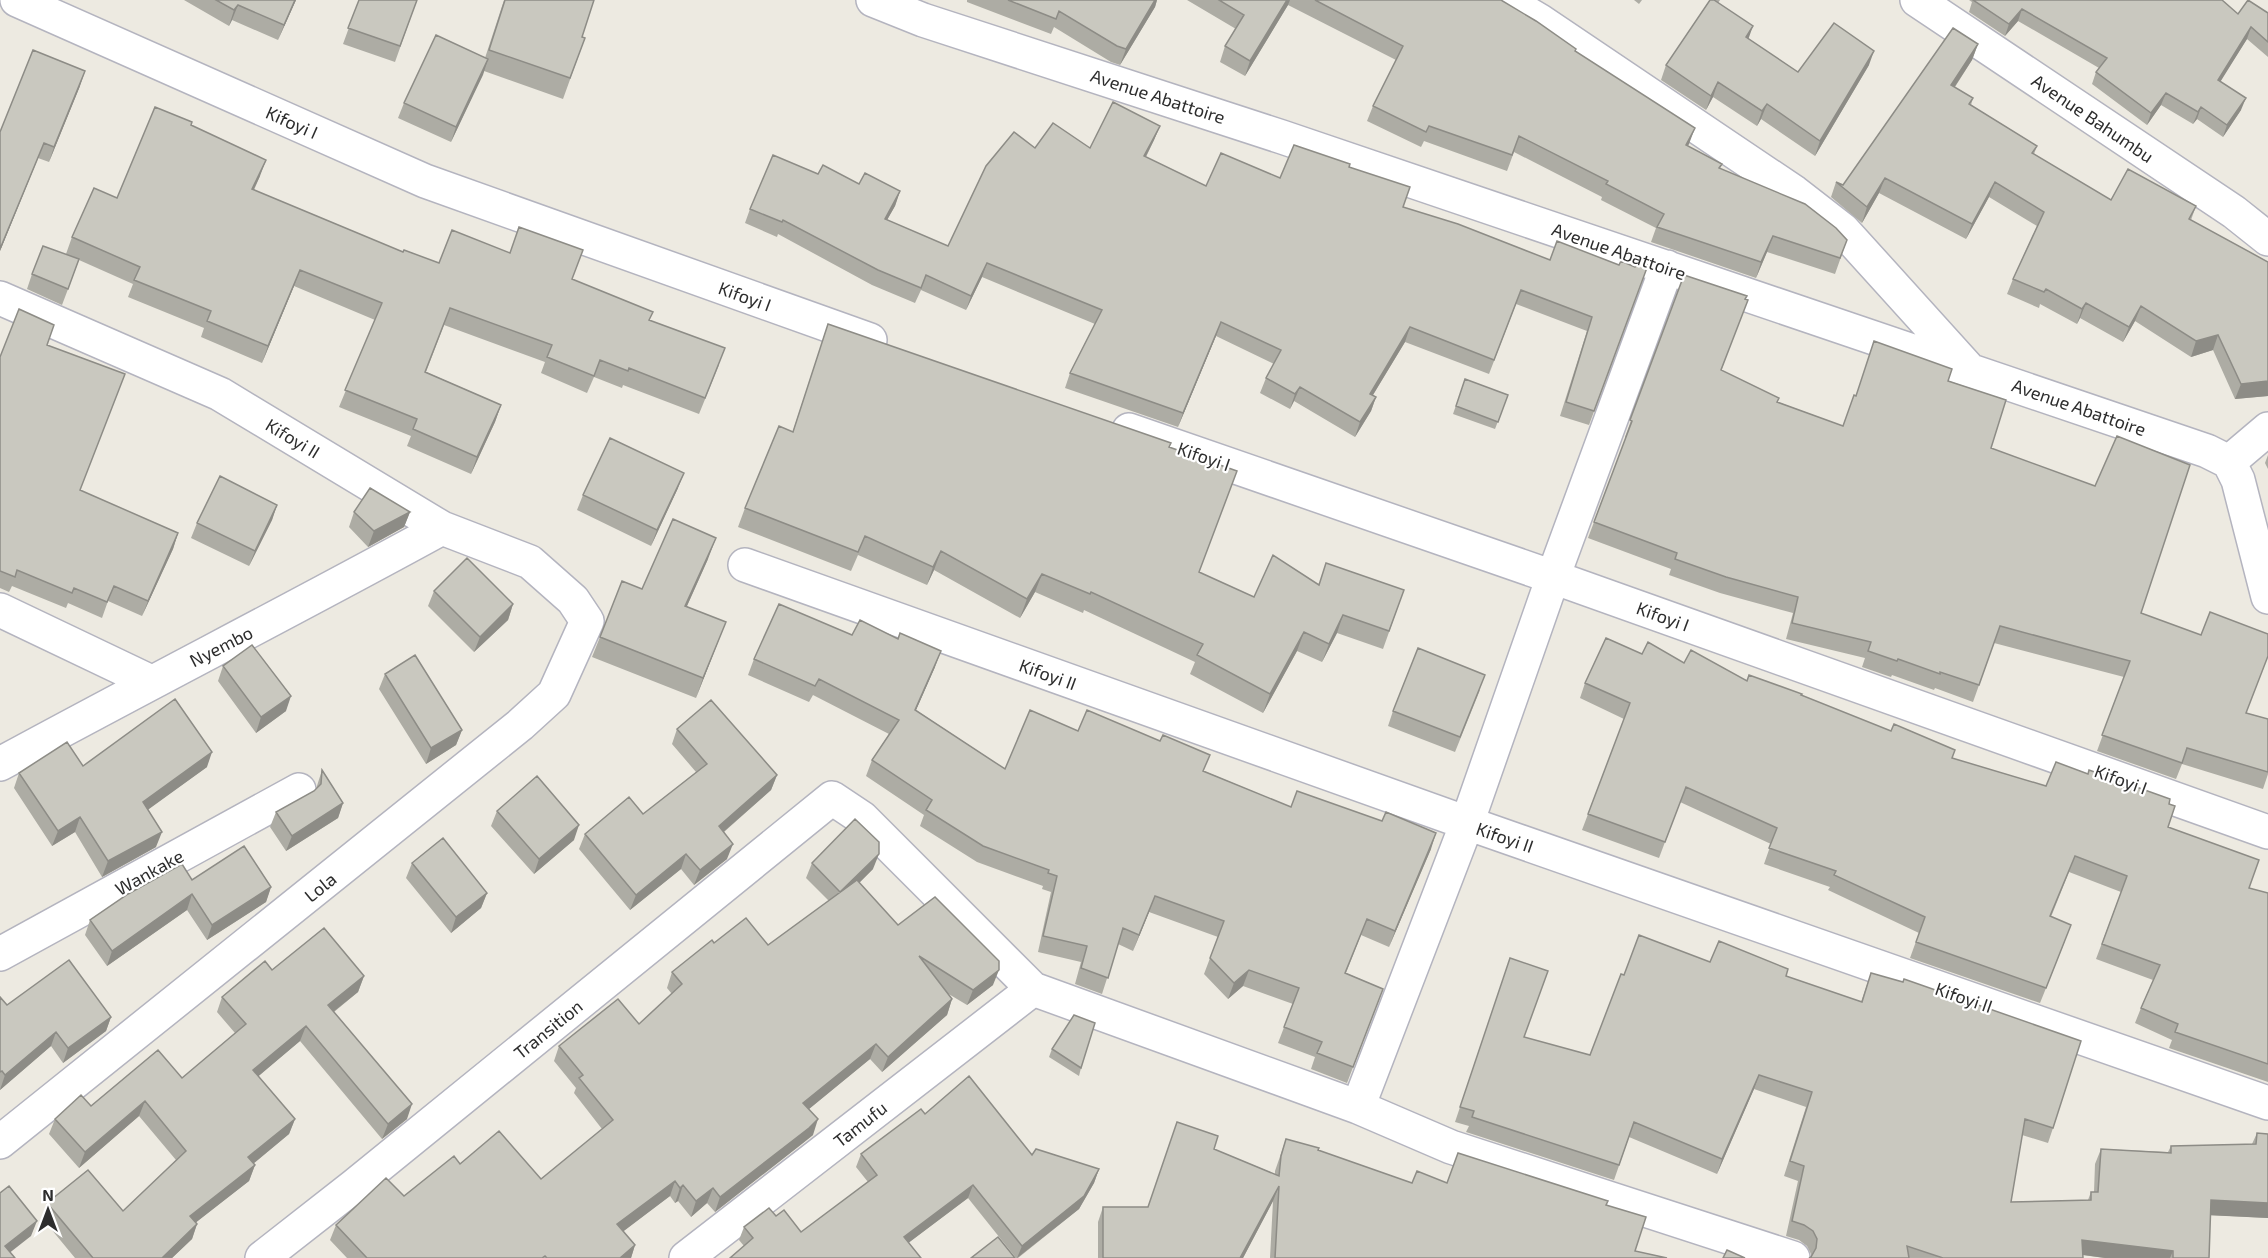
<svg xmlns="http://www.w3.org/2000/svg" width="2268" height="1258" viewBox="0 0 2268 1258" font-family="'Exo 2',sans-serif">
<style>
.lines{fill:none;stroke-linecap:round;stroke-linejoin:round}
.street-casing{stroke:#b4b4bf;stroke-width:36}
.street{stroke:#fff;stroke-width:33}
.wall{fill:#adaca4}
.shaded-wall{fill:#8d8c86}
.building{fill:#c9c8bf;stroke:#8d8c86;stroke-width:1.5}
.labels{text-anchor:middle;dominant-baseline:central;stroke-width:4.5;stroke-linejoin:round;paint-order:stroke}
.street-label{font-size:18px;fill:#2d2d2d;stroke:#fff}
</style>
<rect width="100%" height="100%" fill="#edeae1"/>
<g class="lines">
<g class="street-casing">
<path id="street" d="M 17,0 L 425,181 L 870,340
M 873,0 L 923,20 L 1282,137 L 2207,451 L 2229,462 L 2238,480 L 2268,597
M 1505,0 L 1540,21 L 1794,192 L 1843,230 L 1967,367
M 1917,0 L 2234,212 L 2268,239
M 0,298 L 220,394 L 442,528 L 530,562 L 573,600 L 587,621 L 554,694 L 520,725 L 0,1142
M 1129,430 L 1553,577 L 2268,832
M 2229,462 L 2268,429
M 745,565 L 1467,823 L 2268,1103
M 0,610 L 151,682
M 0,764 C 147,684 296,608 442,528
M 0,954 L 299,790
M 1358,1107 L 1467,823 L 1553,577 L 1667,267
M 262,1258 L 354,1186 L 832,798 L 862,818 L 1033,989 L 1358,1107 L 1451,1147 L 1793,1258
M 686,1258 L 1033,989"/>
</g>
<use href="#street" class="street"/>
</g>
<path class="wall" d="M 184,0 L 296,0 L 278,40 L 232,20 L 229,26 Z
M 359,0 L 417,0 L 395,62 L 343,44 Z
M 504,0 L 594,0 L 582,37 L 585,38 L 563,99 L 484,71 L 451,142 L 398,118 L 404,103 L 485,58 Z
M 967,0 L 1157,0 L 1155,7 L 1120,65 L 1111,62 L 1054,27 L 1051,34 L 967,2 Z
M 1187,0 L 1501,0 L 1576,51 L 1688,146 L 1722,164 L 1720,169 L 1847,240 L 1835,274 L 1767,252 L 1756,278 L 1651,242 L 1656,228 L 1601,200 L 1602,197 L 1514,152 L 1507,171 L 1424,141 L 1421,147 L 1367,121 L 1373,106 L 1396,60 L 1288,5 L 1245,76 L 1220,62 L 1225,46 L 1236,29 Z
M 1634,0 L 1642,0 L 1639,4 Z
M 1710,0 L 1720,0 L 1718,3 L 1749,39 L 1798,72 L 1869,65 L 1815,156 L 1761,119 L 1757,126 L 1713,97 L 1706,110 L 1661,80 L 1666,65 Z
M 1969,0 L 2222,0 L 2238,14 L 2268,13 L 2268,57 L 2247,39 L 2220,81 L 2241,110 L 2223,137 L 2197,119 L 2193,124 L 2161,105 L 2147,125 L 2092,84 L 2096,72 L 2099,68 L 2018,21 L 2005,36 L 1969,12 L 1972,2 Z
M 1978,44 L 1972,60 L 1955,87 L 1973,98 L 1971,105 L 2037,146 L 2034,154 L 2111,200 L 2196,206 L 2191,220 L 2268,262 L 2268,396 L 2235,399 L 2213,350 L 2191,357 L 2135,321 L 2123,342 L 2080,318 L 2077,324 L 2040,304 L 2039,308 L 2007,294 L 2013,279 L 2037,226 L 1989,197 L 1966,239 L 1879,193 L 1862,223 L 1831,197 L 1836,182 L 1843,185 Z
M 80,86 L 49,162 L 38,158 L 0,251 L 0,132 Z
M 191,125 L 260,176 L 254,190 L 403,252 L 439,263 L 572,279 L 650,320 L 719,365 L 699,414 L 623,385 L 622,388 L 594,377 L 587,393 L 541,373 L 545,362 L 444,325 L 426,372 L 501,405 L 495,422 L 471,474 L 407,446 L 411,436 L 339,407 L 375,320 L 294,286 L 262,363 L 201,337 L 204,328 L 128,297 L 133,284 L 79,260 L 62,305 L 27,289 L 32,274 L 74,258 L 66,254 L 72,237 L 117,198 Z
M 1160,126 L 1154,140 L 1146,157 L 1206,186 L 1280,178 L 1349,167 L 1403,207 L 1550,260 L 1635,267 L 1648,265 L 1589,425 L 1560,416 L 1587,331 L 1516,304 L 1489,374 L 1405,342 L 1373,395 L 1376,397 L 1371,411 L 1355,437 L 1294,401 L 1290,409 L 1260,393 L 1266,378 L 1274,364 L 1216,336 L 1178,427 L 1065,388 L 1070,373 L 1095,324 L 982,277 L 966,310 L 921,290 L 915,303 L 872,285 L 778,234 L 777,237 L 745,223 L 750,209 L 818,174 L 859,184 L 900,191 L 895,206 L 887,220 L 948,246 L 1035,148 L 1090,148 Z
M 1684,275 L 1746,299 L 1721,371 L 1778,402 L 1843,426 L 1856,396 L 1874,341 L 1948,381 L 1991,448 L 2141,613 L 2247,713 L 2268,719 L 2268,774 L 2263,789 L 2182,764 L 2176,779 L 2097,751 L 2124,677 L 1994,643 L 1973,702 L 1935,688 L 1934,690 L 1892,675 L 1891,677 L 1862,667 L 1865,658 L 1786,639 L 1793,613 L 1720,593 L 1669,575 L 1671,569 L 1588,538 L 1626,437 L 1625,437 Z
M 828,324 L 1169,447 L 1199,572 L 1254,597 L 1319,585 L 1404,590 L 1383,649 L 1337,633 L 1322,662 L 1297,651 L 1263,713 L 1190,674 L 1195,662 L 1084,610 L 1083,613 L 1035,592 L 1020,618 L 934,570 L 927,585 L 858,555 L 851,571 L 738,527 L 745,508 L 793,431 Z
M 47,345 L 80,491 L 178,533 L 173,549 L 142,616 L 108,601 L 102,618 L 68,603 L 66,608 L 12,586 L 9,592 L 0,588 L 0,357 Z
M 1465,379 L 1508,395 L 1495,429 L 1453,414 Z
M 2268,455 L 2268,469 L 2265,463 Z
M 678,488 L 651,546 L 577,510 L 583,495 Z
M 277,505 L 272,520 L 249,566 L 191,538 L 197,523 Z
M 354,512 L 410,512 L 404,527 L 368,547 L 349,527 Z
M 708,559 L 687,606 L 718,642 L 696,698 L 592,657 L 600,637 L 642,589 Z
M 434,591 L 513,604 L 508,620 L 474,652 L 428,606 Z
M 852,635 L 935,667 L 916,710 L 1005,769 L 1078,731 L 1204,771 L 1291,807 L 1431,849 L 1389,947 L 1361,935 L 1346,973 L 1383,989 L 1347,1083 L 1311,1069 L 1315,1057 L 1278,1043 L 1293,1004 L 1243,986 L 1228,999 L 1204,974 L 1218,937 L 1149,912 L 1133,951 L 1118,944 L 1102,994 L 1075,984 L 1081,962 L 1038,952 L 1051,892 L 1042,889 L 1043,886 L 977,862 L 920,826 L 924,815 L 866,776 L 872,760 L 889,734 L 813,695 L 809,702 L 748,675 L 754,659 Z
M 1642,654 L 1684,663 L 1801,695 L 1952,758 L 2046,786 L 2169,804 L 2168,827 L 2249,888 L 2268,893 L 2268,1082 L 2169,1048 L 2172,1040 L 2135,1023 L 2141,1008 L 2153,980 L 2096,959 L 2121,892 L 2069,872 L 2051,917 L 2065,941 L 2040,1003 L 1910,958 L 1919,933 L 1828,890 L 1830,887 L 1764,864 L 1771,844 L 1680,802 L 1659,858 L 1582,830 L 1624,719 L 1580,698 L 1585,683 Z
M 223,666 L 286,711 L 256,733 L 218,681 Z
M 385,674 L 462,730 L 456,745 L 426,764 L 379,689 Z
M 1480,690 L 1455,752 L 1388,726 L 1393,711 Z
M 677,729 L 777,775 L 771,790 L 724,832 L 727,859 L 694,885 L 681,869 L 630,910 L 579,849 L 585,834 L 643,814 L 696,772 L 672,744 Z
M 83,766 L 207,767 L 148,809 L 156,847 L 102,877 L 75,832 L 52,846 L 14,788 L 19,773 Z
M 322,770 L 343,803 L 338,818 L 286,851 L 270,827 L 276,812 L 314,791 L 316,789 Z
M 497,811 L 574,840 L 534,874 L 491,826 Z
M 412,863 L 487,893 L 481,908 L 451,933 L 406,878 Z
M 812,863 L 873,869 L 859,883 L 898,925 L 993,985 L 967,1005 L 947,993 L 952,999 L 947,1015 L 882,1072 L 870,1059 L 809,1109 L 813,1135 L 803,1143 L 715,1212 L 707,1203 L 691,1217 L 678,1201 L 675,1203 L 670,1196 L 623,1231 L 635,1245 L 631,1258 L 347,1258 L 330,1240 L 336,1225 L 404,1196 L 460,1164 L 541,1179 L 602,1129 L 574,1093 L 576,1088 L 554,1061 L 559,1046 L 639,1024 L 672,994 L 667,988 L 672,972 L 714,943 L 768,945 L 829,901 L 806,878 Z
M 192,880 L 271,887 L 266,902 L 207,940 L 187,910 L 107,966 L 85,935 L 90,920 Z
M 1510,958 L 1524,1037 L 1590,1055 L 1624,975 L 1710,962 L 1786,976 L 1861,1002 L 1871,973 L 2053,1128 L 2048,1143 L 2022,1135 L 2011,1202 L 2088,1200 L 2091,1192 L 2094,1192 L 2095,1164 L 2101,1149 L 2168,1152 L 2171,1146 L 2252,1144 L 2257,1133 L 2268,1134 L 2268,1218 L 2210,1215 L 2209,1258 L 2105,1258 L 2082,1255 L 2083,1258 L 1809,1258 L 1811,1257 L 1811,1254 L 1807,1246 L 1799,1240 L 1786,1236 L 1798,1181 L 1784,1176 L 1806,1107 L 1754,1089 L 1717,1174 L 1629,1137 L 1614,1180 L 1466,1132 L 1469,1126 L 1455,1122 Z
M 272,970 L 364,976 L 358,992 L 334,1012 L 407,1119 L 382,1139 L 300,1041 L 258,1076 L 295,1119 L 289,1134 L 253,1164 L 255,1165 L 249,1181 L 196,1222 L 197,1224 L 192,1239 L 172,1258 L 75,1258 L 42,1218 L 47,1203 L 123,1211 L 176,1160 L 139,1116 L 79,1168 L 49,1134 L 55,1119 L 91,1106 L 182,1078 L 235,1033 L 217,1012 L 222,997 Z
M 0,997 L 7,1005 L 111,1017 L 106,1031 L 63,1063 L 51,1046 L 0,1090 Z
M 1052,1049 L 1081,1068 L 1079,1076 L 1049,1057 Z
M 925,1114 L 1032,1155 L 1099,1169 L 1094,1183 L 1079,1209 L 1018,1258 L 1016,1258 L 968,1198 L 908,1243 L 744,1246 L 739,1240 L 744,1227 L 776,1216 L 801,1232 L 868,1182 L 856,1167 L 861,1154 Z
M 1286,1139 L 1412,1183 L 1447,1183 L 1606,1205 L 1635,1251 L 1667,1258 L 1270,1258 L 1273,1201 L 1243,1258 L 1098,1258 L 1098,1222 L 1103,1207 L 1148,1207 L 1214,1149 L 1275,1174 L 1275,1171 Z"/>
<path class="shaded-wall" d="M 295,0 L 296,0 L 278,40 L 284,25 Z
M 1155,0 L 1157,0 L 1155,7 L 1120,65 L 1126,49 Z
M 1287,0 L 1290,0 L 1288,5 L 1245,76 L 1250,61 Z
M 238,5 L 232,20 L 229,26 L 234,10 Z
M 2022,9 L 2018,21 L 2005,36 L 2009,24 Z
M 1753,26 L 1748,40 L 1746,37 Z
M 2251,27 L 2247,39 L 2214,92 L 2218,80 Z
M 1978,44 L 1972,60 L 1946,100 L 1951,85 Z
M 1874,51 L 1869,65 L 1815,156 L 1820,141 Z
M 488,59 L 483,75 L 451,142 L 456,127 Z
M 85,71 L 80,86 L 49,162 L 54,147 Z
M 1718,82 L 1713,97 L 1706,110 L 1711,96 Z
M 2166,93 L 2161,105 L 2147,125 L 2151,113 Z
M 2246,98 L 2241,110 L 2223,137 L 2227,125 Z
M 1767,104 L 1761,119 L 1757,126 L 1762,111 Z
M 2201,107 L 2197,119 L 2193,124 L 2198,112 Z
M 1160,126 L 1154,140 L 1139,170 L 1144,156 Z
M 1695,128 L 1689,144 L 1680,161 L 1686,145 Z
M 44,143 L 38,158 L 0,251 L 0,249 Z
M 266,160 L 260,176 L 246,206 L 252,189 Z
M 1885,178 L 1879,193 L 1862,223 L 1867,207 Z
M 1995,182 L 1989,197 L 1966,239 L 1972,224 Z
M 900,191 L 895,206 L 879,234 L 885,219 Z
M 1773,236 L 1767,252 L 1756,278 L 1761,262 Z
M 987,263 L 982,277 L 966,310 L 971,296 Z
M 300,270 L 294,286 L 262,363 L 268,346 Z
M 2086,303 L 2080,318 L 2077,324 L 2082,309 Z
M 2141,306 L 2135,321 L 2123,342 L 2129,327 Z
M 1221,322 L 1216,336 L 1178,427 L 1183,413 Z
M 1410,327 L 1405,342 L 1365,408 L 1370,394 Z
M 2218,335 L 2213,350 L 2191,357 L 2196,341 Z
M 2268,381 L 2268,396 L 2235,399 L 2241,384 Z
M 1300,387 L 1294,401 L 1290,409 L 1295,394 Z
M 1376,397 L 1371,411 L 1355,437 L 1360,422 Z
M 501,405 L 495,422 L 471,474 L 477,457 Z
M 684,473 L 678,488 L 651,546 L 657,530 Z
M 277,505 L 272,520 L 249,566 L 255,551 Z
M 410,512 L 404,527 L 368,547 L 374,531 Z
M 178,533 L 173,549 L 142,616 L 148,601 Z
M 716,538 L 708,559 L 678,626 L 685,606 Z
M 941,551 L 934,570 L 927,585 L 933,567 Z
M 1042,574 L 1035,592 L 1020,618 L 1027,599 Z
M 513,604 L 508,620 L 474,652 L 480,637 Z
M 1343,615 L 1337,633 L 1322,662 L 1329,644 Z
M 726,622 L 718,642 L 696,698 L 703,678 Z
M 1304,632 L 1297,651 L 1263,713 L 1270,694 Z
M 941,651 L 935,667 L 909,726 L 915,710 Z
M 291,696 L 286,711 L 256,733 L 261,717 Z
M 462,730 L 456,745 L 426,764 L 431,748 Z
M 212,752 L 207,767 L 138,817 L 143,802 Z
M 777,775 L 771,790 L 713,841 L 719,826 Z
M 343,803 L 338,818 L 286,851 L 292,836 Z
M 80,817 L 75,832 L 52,846 L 58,831 Z
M 579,825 L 574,840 L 534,874 L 539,859 Z
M 162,832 L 156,847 L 102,877 L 108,861 Z
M 1436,833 L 1431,849 L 1389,947 L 1395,931 Z
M 733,844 L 727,859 L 694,885 L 700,870 Z
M 686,854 L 681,869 L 630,910 L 636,895 Z
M 879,854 L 873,869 L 835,907 L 840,892 Z
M 271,887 L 266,902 L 207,940 L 212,925 Z
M 487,893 L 481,908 L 451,933 L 456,917 Z
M 192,894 L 187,910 L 107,966 L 112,951 Z
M 1155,896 L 1149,912 L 1133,951 L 1139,935 Z
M 999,970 L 993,985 L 967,1005 L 973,990 Z
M 1249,970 L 1243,986 L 1228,999 L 1234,983 Z
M 364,976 L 358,992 L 323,1020 L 328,1005 Z
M 952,999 L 947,1015 L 882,1072 L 888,1057 Z
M 111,1017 L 106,1031 L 63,1063 L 68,1048 Z
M 306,1026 L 300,1041 L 248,1085 L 253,1070 Z
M 56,1032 L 51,1046 L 0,1090 L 5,1075 Z
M 876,1044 L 870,1059 L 798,1118 L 803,1103 Z
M 1759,1075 L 1754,1089 L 1717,1174 L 1722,1159 Z
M 145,1101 L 139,1116 L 79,1168 L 85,1152 Z
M 412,1104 L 407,1119 L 382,1139 L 388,1124 Z
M 295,1119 L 289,1134 L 243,1172 L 248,1157 Z
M 818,1119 L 813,1135 L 803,1143 L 715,1212 L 720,1197 Z
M 255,1165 L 249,1181 L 185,1231 L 190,1216 Z
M 1099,1169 L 1094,1183 L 1079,1209 L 1017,1258 L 1022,1246 Z
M 675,1181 L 670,1196 L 612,1240 L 617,1224 Z
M 683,1185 L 678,1201 L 675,1203 L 680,1188 Z
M 973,1185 L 968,1198 L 899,1250 L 904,1237 Z
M 1279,1186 L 1273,1201 L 1243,1258 L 1240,1258 Z
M 713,1188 L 707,1203 L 691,1217 L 696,1201 Z
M 2211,1200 L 2268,1203 L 2268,1218 L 2205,1215 Z
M 37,1221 L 31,1236 L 3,1258 L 5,1246 Z
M 197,1224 L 192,1239 L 172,1258 L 162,1258 Z
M 2082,1240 L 2173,1251 L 2170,1258 L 2105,1258 L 2077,1254 Z
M 635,1245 L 631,1258 L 620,1258 Z"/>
<path class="building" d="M 216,0 L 295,0 L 284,25 L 238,5 L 234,10 Z
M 359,0 L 417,0 L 400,46 L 348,28 Z
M 505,0 L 594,0 L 582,37 L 585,38 L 570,78 L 489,50 Z
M 1008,0 L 1155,0 L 1126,49 L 1117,46 L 1059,11 L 1056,19 Z
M 1219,0 L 1287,0 L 1250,61 L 1225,46 L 1244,15 Z
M 1315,0 L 1501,0 L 1536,21 L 1576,49 L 1575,51 L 1695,128 L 1686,145 L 1722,164 L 1719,168 L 1805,204 L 1836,228 L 1847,240 L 1840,258 L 1773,236 L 1761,262 L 1657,227 L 1664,214 L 1606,184 L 1608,181 L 1519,136 L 1512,155 L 1429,126 L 1426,132 L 1373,106 L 1403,46 Z
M 1710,0 L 1714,0 L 1753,26 L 1746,37 L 1798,72 L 1834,23 L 1874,51 L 1820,141 L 1767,104 L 1762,111 L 1718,82 L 1711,96 L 1666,65 Z
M 1973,0 L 2222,0 L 2238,14 L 2248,0 L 2268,13 L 2268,42 L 2251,27 L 2218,80 L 2246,98 L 2227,125 L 2201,107 L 2198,112 L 2166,93 L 2151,113 L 2096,72 L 2107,58 L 2022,9 L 2009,24 Z
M 1953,28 L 1978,44 L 1951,85 L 1973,98 L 1969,104 L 2037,146 L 2032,153 L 2111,200 L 2128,169 L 2196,206 L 2189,219 L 2268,262 L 2268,381 L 2241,384 L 2218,335 L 2196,341 L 2141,306 L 2129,327 L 2086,303 L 2082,309 L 2046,289 L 2044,292 L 2013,279 L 2044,212 L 1995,182 L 1972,224 L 1885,178 L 1867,207 L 1836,182 L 1843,185 Z
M 436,35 L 488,59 L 456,127 L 404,103 Z
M 33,50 L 85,71 L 54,147 L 44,143 L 0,249 L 0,132 Z
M 1113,102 L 1160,126 L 1144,156 L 1206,186 L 1221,153 L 1280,178 L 1294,145 L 1350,164 L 1349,167 L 1410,187 L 1403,207 L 1458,224 L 1550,260 L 1557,241 L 1619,265 L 1621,261 L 1635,267 L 1638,261 L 1648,265 L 1594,411 L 1566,402 L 1592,317 L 1521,290 L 1494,360 L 1410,327 L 1370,394 L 1376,397 L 1360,422 L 1300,387 L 1295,394 L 1266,378 L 1281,350 L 1221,322 L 1183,413 L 1070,373 L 1102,310 L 987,263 L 971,296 L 926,275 L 921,288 L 878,270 L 783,220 L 782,222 L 750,209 L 773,155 L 818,174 L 823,165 L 859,184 L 865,173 L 900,191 L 885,219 L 948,246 L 986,166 L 1014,132 L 1035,148 L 1053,123 L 1090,148 Z
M 155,107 L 192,122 L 191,125 L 266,160 L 252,189 L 403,252 L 404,250 L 439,263 L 452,230 L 510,253 L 519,227 L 583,250 L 572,279 L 653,312 L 649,320 L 725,348 L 705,398 L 629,368 L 628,371 L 600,360 L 594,376 L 547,357 L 552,345 L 450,308 L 425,372 L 501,405 L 477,457 L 413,429 L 417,419 L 345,390 L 382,303 L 300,270 L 268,346 L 207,321 L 211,311 L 134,280 L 140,267 L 72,237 L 94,188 L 117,198 Z
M 43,246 L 79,259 L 68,289 L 32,274 Z
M 1684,275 L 1747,296 L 1745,299 L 1748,300 L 1721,370 L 1779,398 L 1777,402 L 1843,426 L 1854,395 L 1856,396 L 1874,341 L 1952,369 L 1948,381 L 2006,400 L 1991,448 L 2095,486 L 2117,436 L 2190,465 L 2141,613 L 2201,635 L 2210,612 L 2268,634 L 2268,656 L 2246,713 L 2268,719 L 2268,772 L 2187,748 L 2182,763 L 2102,735 L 2130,661 L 2000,626 L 1979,685 L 1940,672 L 1940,674 L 1898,659 L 1897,661 L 1868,651 L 1871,642 L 1792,623 L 1798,597 L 1726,577 L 1675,559 L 1677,553 L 1594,522 L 1632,421 L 1630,420 Z
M 19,309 L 54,325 L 47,345 L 125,374 L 80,490 L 178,533 L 148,601 L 114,586 L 107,602 L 74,588 L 72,593 L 17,570 L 15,577 L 0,571 L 0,357 Z
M 828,324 L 1171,443 L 1169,447 L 1237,471 L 1199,572 L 1254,597 L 1273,555 L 1319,585 L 1326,563 L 1404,590 L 1389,631 L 1343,615 L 1329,644 L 1304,632 L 1270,694 L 1197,655 L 1203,644 L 1091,592 L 1090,594 L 1042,574 L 1027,599 L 941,551 L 933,567 L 865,536 L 858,552 L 745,508 L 779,426 L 793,432 Z
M 1465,379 L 1508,395 L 1498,422 L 1456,406 Z
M 610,438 L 684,473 L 657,530 L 583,495 Z
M 220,476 L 277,505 L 255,551 L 197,523 Z
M 370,488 L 410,512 L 374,531 L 354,512 Z
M 673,519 L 716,538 L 685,606 L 726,622 L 703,678 L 600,637 L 622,581 L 642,589 Z
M 467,558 L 513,604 L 480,637 L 434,591 Z
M 779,604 L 852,635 L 860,620 L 898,639 L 900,633 L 941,651 L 915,710 L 1005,769 L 1030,710 L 1078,731 L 1087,710 L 1160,741 L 1163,735 L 1210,755 L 1203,771 L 1291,807 L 1297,791 L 1382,821 L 1386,812 L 1436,833 L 1395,931 L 1367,919 L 1345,973 L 1383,989 L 1353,1067 L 1317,1053 L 1322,1042 L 1284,1027 L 1299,988 L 1249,970 L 1234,983 L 1210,958 L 1224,921 L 1155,896 L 1139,935 L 1123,928 L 1108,978 L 1081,968 L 1087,946 L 1043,936 L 1057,876 L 1048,873 L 1049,870 L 983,846 L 926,810 L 932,800 L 872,760 L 899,720 L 819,679 L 815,686 L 754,659 Z
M 1606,638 L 1642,654 L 1648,642 L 1684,663 L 1691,650 L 1747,681 L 1749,675 L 1802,694 L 1801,695 L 1891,731 L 1894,724 L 1955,750 L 1952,758 L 2046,786 L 2056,762 L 2088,774 L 2089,770 L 2170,799 L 2169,804 L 2175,806 L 2168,827 L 2259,860 L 2249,888 L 2268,893 L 2268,1064 L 2175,1032 L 2178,1024 L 2141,1008 L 2160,965 L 2102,944 L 2127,876 L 2075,856 L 2050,916 L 2071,925 L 2046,988 L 1916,942 L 1925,917 L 1834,875 L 1836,871 L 1769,848 L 1777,828 L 1686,787 L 1665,842 L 1588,814 L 1630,703 L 1585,683 Z
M 252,645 L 291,696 L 261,717 L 223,666 Z
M 1418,648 L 1485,675 L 1460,737 L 1393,711 Z
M 415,655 L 462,730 L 431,748 L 385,674 Z
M 175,699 L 212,752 L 143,802 L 162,832 L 108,861 L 80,817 L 58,831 L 19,773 L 67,742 L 83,766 Z
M 711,700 L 777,775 L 719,826 L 733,844 L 700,870 L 686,854 L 636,895 L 585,834 L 629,797 L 643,814 L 707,764 L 677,729 Z
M 322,770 L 343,803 L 292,836 L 276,812 L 314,791 L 321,784 Z
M 537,776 L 579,825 L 539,859 L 497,811 Z
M 855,819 L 879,842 L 879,854 L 840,892 L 812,863 Z
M 443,838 L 487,893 L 456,917 L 412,863 Z
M 244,846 L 271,887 L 212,925 L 192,894 L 112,951 L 90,920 L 128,894 L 182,864 L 192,880 Z
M 857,880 L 898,925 L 935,897 L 999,961 L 999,970 L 973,990 L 919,956 L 952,999 L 888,1057 L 876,1044 L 803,1103 L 818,1119 L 809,1128 L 720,1197 L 713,1188 L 696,1201 L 683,1185 L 680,1188 L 675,1181 L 617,1224 L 635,1245 L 620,1258 L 547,1258 L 545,1256 L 542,1258 L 367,1258 L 336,1225 L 386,1178 L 404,1196 L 454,1156 L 460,1164 L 499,1131 L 541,1179 L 613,1120 L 579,1078 L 583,1075 L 559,1046 L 618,999 L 639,1024 L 682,984 L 672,972 L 712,940 L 714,943 L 746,918 L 768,945 Z
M 324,928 L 364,976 L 328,1005 L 412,1104 L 388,1124 L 306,1026 L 253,1070 L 295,1119 L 248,1157 L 255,1165 L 190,1216 L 197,1224 L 162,1258 L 93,1258 L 47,1203 L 88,1170 L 123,1211 L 186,1151 L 145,1101 L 85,1152 L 55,1119 L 81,1095 L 91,1106 L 158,1050 L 182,1078 L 246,1024 L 222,997 L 265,961 L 272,970 Z
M 1639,935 L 1710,962 L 1719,941 L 1788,969 L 1786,976 L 1862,1002 L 1871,973 L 1903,982 L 1904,979 L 2081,1041 L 2053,1128 L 2025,1119 L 2011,1202 L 2091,1200 L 2091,1192 L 2098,1192 L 2101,1149 L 2171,1153 L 2171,1146 L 2256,1144 L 2257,1133 L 2268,1134 L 2268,1203 L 2211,1200 L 2209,1258 L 2173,1258 L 2173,1251 L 2082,1240 L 2083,1258 L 1943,1258 L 1907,1246 L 1909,1258 L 1809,1258 L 1811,1257 L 1816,1248 L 1817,1239 L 1813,1231 L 1804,1225 L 1792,1221 L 1804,1166 L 1790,1161 L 1812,1092 L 1759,1075 L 1722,1159 L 1634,1122 L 1619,1165 L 1472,1117 L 1474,1111 L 1460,1107 L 1510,958 L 1548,971 L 1524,1037 L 1590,1055 L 1621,974 L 1624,975 Z
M 69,960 L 111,1017 L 68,1048 L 56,1032 L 5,1075 L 2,1071 L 0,1072 L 0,997 L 7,1005 Z
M 1074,1015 L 1095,1023 L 1081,1068 L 1052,1049 Z
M 969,1076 L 1032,1155 L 1036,1149 L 1099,1169 L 1084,1196 L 1022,1246 L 973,1185 L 904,1237 L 921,1258 L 730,1258 L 753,1238 L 744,1227 L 769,1208 L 776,1216 L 784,1210 L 801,1232 L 877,1175 L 861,1154 L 921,1109 L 925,1114 Z
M 1177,1122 L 1218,1136 L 1214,1149 L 1279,1176 L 1281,1156 L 1286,1139 L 1319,1148 L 1318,1150 L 1412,1183 L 1417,1171 L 1447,1183 L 1458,1153 L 1608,1201 L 1606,1205 L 1646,1217 L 1635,1251 L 1667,1258 L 1275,1258 L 1279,1186 L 1240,1258 L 1103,1258 L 1103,1207 L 1148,1207 Z
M 9,1186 L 37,1221 L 5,1246 L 15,1258 L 0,1258 L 0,1193 Z
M 998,1237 L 1015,1258 L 971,1258 Z
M 1727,1250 L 1745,1258 L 1723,1258 Z"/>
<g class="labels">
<g class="street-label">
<text transform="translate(1158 96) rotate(18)">Avenue Abattoire</text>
<text transform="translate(2093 118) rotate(34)">Avenue Bahumbu</text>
<text transform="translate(292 122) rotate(24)">Kifoyi I</text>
<text transform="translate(1619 251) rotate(19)">Avenue Abattoire</text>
<text transform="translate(745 296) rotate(20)">Kifoyi I</text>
<text transform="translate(2079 407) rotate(19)">Avenue Abattoire</text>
<text transform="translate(293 438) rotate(31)">Kifoyi II</text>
<text transform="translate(1204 456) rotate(19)">Kifoyi I</text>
<text transform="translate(1663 616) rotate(20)">Kifoyi I</text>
<text transform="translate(221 646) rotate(-27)">Nyembo</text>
<text transform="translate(1048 674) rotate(20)">Kifoyi II</text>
<text transform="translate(2121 779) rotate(20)">Kifoyi I</text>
<text transform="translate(1505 837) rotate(19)">Kifoyi II</text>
<text transform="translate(149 872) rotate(-29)">Wankake</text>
<text transform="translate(320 887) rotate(-39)">Lola</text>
<text transform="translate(1964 997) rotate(19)">Kifoyi II</text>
<text transform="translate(548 1029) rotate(-39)">Transition</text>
<text transform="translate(860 1124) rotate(-38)">Tamufu</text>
</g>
</g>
<g transform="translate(48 1210)" stroke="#ffffff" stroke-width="4.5" paint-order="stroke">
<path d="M0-4.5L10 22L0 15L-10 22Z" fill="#2d2d2d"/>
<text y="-9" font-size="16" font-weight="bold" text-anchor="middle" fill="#2d2d2d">N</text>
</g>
</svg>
